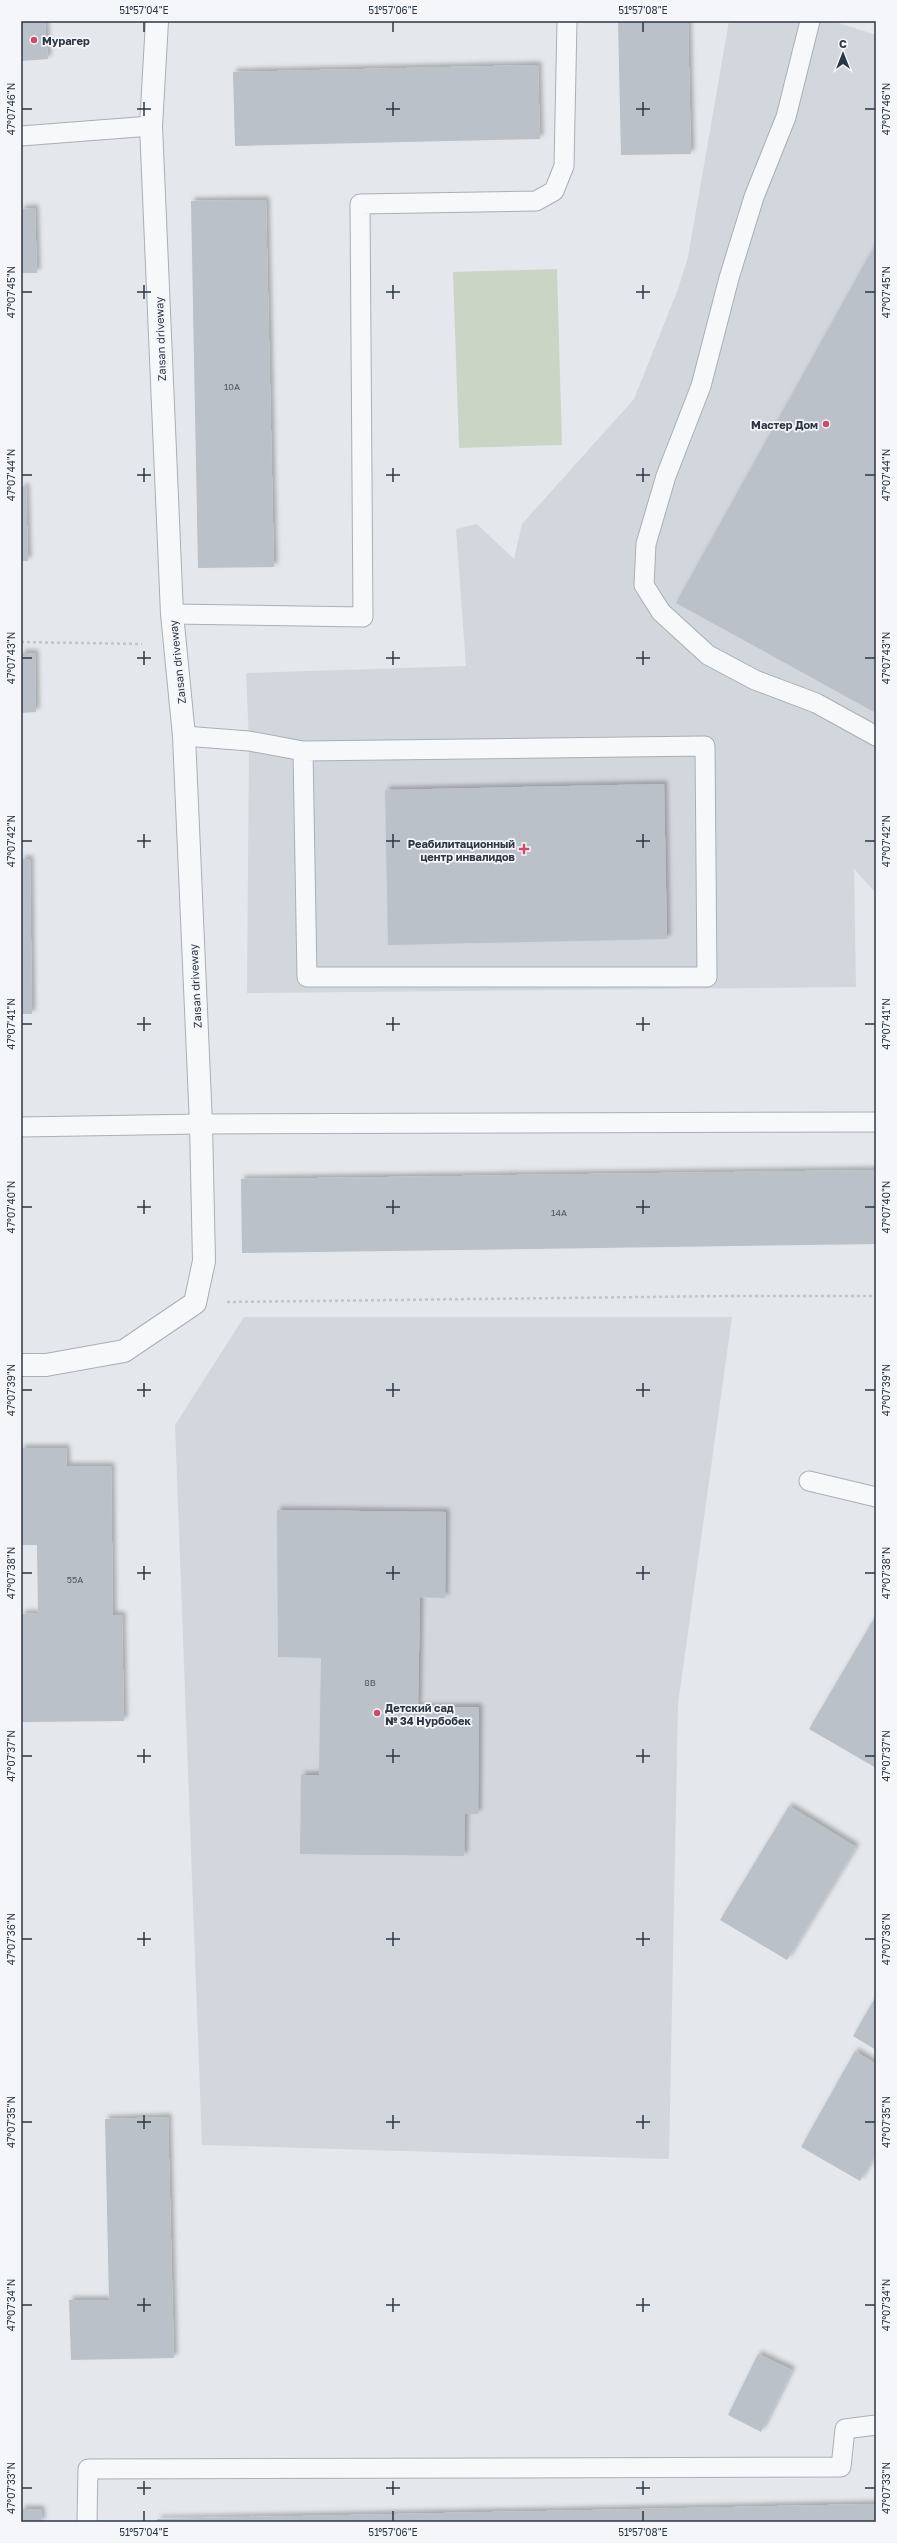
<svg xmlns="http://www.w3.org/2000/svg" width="897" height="2543" viewBox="0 0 897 2543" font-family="'Golos Text',sans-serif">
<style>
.built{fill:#d2d7de}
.green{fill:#cbd5c5}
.building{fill:#bbc1c9;filter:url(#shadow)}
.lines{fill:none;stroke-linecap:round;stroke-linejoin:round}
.lane-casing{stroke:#a9afb6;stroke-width:21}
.street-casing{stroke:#a9afb6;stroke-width:24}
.path{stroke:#c2c6cb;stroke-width:2.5;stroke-dasharray:3 3;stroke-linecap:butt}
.lane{stroke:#f7f8fa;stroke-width:19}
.street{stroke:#f7f8fa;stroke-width:22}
.ticks{fill:none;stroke:#2b3744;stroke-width:1.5}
.poi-dot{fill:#cf4a6d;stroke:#f4f6f9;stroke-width:1.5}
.labels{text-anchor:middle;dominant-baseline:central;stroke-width:3.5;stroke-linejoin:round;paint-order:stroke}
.number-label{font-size:9px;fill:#4f5a65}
.poi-label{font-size:11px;font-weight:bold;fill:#2b3744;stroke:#f4f6f9;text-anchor:start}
.street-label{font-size:11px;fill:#2b3744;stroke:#f4f6f9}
.neatline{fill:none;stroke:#2b3744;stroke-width:1.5}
.ticks-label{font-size:10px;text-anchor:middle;fill:#2b3744}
</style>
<defs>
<filter id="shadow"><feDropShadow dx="3.5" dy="-3.5" stdDeviation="2" flood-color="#0004"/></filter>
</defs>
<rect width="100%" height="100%" fill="#e4e8ec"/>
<path class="built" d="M 729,21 L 833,21 L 876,35 L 876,893 L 854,869 L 856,987 L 247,993 L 249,741 L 246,673 L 466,666 L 456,529 L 477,524 L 514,559 L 522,524 L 634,399 L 678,289 L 688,257 Z
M 244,1317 L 732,1317 L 678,1704 L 669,2159 L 202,2145 L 175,1425 Z"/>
<path class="green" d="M 557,269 L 562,445 L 459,448 L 453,272 Z"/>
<path class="building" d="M 21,21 L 45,21 L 48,59 L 21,61 Z
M 618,21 L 688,21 L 691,154 L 621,155 Z
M 538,65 L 540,139 L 235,146 L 233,72 Z
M 266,200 L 274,567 L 198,568 L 191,201 Z
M 35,208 L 37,273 L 21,273 L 21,209 Z
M 876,243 L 876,713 L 676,603 Z
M 21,487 L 26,487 L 28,561 L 21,561 Z
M 21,653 L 35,653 L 36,712 L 21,713 Z
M 664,784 L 667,939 L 388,945 L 385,790 Z
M 21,859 L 30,859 L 32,1014 L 21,1014 Z
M 876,1170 L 876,1244 L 242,1253 L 241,1179 Z
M 21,1448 L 66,1448 L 67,1466 L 111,1466 L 113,1615 L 122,1615 L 124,1721 L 21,1722 L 21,1614 L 38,1613 L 37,1545 L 21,1545 Z
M 277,1510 L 446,1512 L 445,1598 L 420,1597 L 418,1707 L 479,1707 L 478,1814 L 465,1814 L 464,1856 L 300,1854 L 301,1775 L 319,1775 L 321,1658 L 278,1657 Z
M 876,1615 L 876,1768 L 809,1729 Z
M 789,1806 L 856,1847 L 787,1960 L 720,1920 Z
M 876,1996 L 876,2050 L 853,2036 Z
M 855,2051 L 876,2064 L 876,2154 L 860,2181 L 801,2147 Z
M 168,2117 L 174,2358 L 71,2360 L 69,2300 L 109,2300 L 105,2119 Z
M 758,2354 L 792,2370 L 761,2432 L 728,2415 Z
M 876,2504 L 876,2522 L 157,2522 L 157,2519 Z
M 21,2509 L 41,2509 L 42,2522 L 21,2522 Z"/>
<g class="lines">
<g class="lane-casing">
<path id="lane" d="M 810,21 L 786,117 L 754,197 L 729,278 L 701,386 L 666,476 L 646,544 L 644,585 L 661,612 L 708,655 L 755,680 L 816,703 L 876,736
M 21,136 L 151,126
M 172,614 L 363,617 L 360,204 L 536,201 L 554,191 L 564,166 L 567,21
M 184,736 L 249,741 L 303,751 L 705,746 L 707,977 L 307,977 L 303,751
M 21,1127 L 201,1124 L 876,1122
M 809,1481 L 876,1497
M 87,2522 L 88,2469 L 841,2467 L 845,2429 L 876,2425"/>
</g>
<g class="street-casing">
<path id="street" d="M 21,1365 L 46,1365 L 124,1351 L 195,1303 L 204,1261 L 201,1124 L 184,736 L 172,614 L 151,126 L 157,21"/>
</g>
<path class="path" d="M 21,642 L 142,644
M 227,1302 L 727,1296 L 876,1296"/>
<use href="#lane" class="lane"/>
<use href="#street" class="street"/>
</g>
<path class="ticks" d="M 144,22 L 144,32M 393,22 L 393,32M 643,22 L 643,32M 144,102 L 144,116M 393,102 L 393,116M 643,102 L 643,116M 22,109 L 32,109M 137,109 L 151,109M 386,109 L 400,109M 636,109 L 650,109M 865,109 L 875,109M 144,285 L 144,299M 393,285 L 393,299M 643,285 L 643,299M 22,292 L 32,292M 137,292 L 151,292M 386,292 L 400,292M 636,292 L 650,292M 865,292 L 875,292M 144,468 L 144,482M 393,468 L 393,482M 643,468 L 643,482M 22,475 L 32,475M 137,475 L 151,475M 386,475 L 400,475M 636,475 L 650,475M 865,475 L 875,475M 144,651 L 144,665M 393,651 L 393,665M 643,651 L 643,665M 22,658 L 32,658M 137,658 L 151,658M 386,658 L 400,658M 636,658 L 650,658M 865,658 L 875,658M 144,834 L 144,848M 393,834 L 393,848M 643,834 L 643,848M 22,841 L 32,841M 137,841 L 151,841M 386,841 L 400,841M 636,841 L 650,841M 865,841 L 875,841M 144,1017 L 144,1031M 393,1017 L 393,1031M 643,1017 L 643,1031M 22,1024 L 32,1024M 137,1024 L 151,1024M 386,1024 L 400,1024M 636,1024 L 650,1024M 865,1024 L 875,1024M 144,1200 L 144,1214M 393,1200 L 393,1214M 643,1200 L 643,1214M 22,1207 L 32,1207M 137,1207 L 151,1207M 386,1207 L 400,1207M 636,1207 L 650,1207M 865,1207 L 875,1207M 144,1383 L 144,1397M 393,1383 L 393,1397M 643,1383 L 643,1397M 22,1390 L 32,1390M 137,1390 L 151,1390M 386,1390 L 400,1390M 636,1390 L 650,1390M 865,1390 L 875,1390M 144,1566 L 144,1580M 393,1566 L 393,1580M 643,1566 L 643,1580M 22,1573 L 32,1573M 137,1573 L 151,1573M 386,1573 L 400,1573M 636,1573 L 650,1573M 865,1573 L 875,1573M 144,1749 L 144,1763M 393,1749 L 393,1763M 643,1749 L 643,1763M 22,1756 L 32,1756M 137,1756 L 151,1756M 386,1756 L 400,1756M 636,1756 L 650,1756M 865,1756 L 875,1756M 144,1932 L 144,1946M 393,1932 L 393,1946M 643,1932 L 643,1946M 22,1939 L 32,1939M 137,1939 L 151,1939M 386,1939 L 400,1939M 636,1939 L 650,1939M 865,1939 L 875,1939M 144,2115 L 144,2129M 393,2115 L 393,2129M 643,2115 L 643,2129M 22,2122 L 32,2122M 137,2122 L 151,2122M 386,2122 L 400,2122M 636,2122 L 650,2122M 865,2122 L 875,2122M 144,2298 L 144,2312M 393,2298 L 393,2312M 643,2298 L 643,2312M 22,2305 L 32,2305M 137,2305 L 151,2305M 386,2305 L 400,2305M 636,2305 L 650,2305M 865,2305 L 875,2305M 144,2481 L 144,2495M 393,2481 L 393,2495M 643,2481 L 643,2495M 22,2488 L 32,2488M 137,2488 L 151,2488M 386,2488 L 400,2488M 636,2488 L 650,2488M 865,2488 L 875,2488M 144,2511 L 144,2521M 393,2511 L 393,2521M 643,2511 L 643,2521"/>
<g class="poi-dot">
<circle cx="34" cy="40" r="4"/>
<circle cx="826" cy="424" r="4"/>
<path d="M522 843h4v4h4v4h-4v4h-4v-4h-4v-4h4z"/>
<circle cx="377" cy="1713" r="4"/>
</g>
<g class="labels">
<g class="number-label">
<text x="232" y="386">10А</text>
<text x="559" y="1212">14А</text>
<text x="75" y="1579">55А</text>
<text x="370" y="1682">8В</text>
</g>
<g class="poi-label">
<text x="42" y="40">Мурагер</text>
<text x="818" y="424" text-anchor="end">Мастер Дом</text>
<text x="515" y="843" text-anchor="end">Реабилитационный<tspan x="515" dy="13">центр инвалидов</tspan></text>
<text x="385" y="1707">Детский сад<tspan x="385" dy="13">№ 34 Нурбобек</tspan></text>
</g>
<g class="street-label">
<text transform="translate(160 339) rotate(-92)">Zaısan driveway</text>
<text transform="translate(177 662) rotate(-96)">Zaısan driveway</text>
<text transform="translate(195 986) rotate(-93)">Zaısan driveway</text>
</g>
</g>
<rect width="897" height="2543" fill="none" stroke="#f4f6f9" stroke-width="44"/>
<g transform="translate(843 54)" stroke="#f4f6f9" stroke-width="3" paint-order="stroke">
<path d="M0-3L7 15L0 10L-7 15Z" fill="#2b3744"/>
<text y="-6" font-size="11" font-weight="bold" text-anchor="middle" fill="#2b3744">С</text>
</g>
<rect x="22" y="22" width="853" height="2499" class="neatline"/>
<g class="ticks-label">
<text x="144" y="14">51°57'04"E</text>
<text x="393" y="14">51°57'06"E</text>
<text x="643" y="14">51°57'08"E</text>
<text transform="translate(11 109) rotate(-90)" y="4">47°07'46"N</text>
<text transform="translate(886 109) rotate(-90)" y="4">47°07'46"N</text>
<text transform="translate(11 292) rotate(-90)" y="4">47°07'45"N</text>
<text transform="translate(886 292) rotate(-90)" y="4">47°07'45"N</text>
<text transform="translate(11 475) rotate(-90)" y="4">47°07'44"N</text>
<text transform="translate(886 475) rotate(-90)" y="4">47°07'44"N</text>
<text transform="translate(11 658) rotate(-90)" y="4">47°07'43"N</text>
<text transform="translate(886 658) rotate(-90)" y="4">47°07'43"N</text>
<text transform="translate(11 841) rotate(-90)" y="4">47°07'42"N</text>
<text transform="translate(886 841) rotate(-90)" y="4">47°07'42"N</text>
<text transform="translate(11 1024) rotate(-90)" y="4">47°07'41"N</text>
<text transform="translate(886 1024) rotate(-90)" y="4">47°07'41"N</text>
<text transform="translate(11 1207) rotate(-90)" y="4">47°07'40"N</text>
<text transform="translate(886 1207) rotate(-90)" y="4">47°07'40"N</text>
<text transform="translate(11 1390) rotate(-90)" y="4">47°07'39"N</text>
<text transform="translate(886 1390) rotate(-90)" y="4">47°07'39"N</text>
<text transform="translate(11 1573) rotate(-90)" y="4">47°07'38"N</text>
<text transform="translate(886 1573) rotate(-90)" y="4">47°07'38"N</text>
<text transform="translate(11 1756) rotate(-90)" y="4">47°07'37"N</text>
<text transform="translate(886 1756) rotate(-90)" y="4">47°07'37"N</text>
<text transform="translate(11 1939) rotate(-90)" y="4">47°07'36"N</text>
<text transform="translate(886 1939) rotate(-90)" y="4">47°07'36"N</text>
<text transform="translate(11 2122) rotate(-90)" y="4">47°07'35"N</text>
<text transform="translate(886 2122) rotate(-90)" y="4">47°07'35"N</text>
<text transform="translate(11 2305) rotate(-90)" y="4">47°07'34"N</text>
<text transform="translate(886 2305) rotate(-90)" y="4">47°07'34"N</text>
<text transform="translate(11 2488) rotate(-90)" y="4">47°07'33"N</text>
<text transform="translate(886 2488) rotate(-90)" y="4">47°07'33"N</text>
<text x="144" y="2536">51°57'04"E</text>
<text x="393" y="2536">51°57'06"E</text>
<text x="643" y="2536">51°57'08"E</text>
</g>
</svg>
